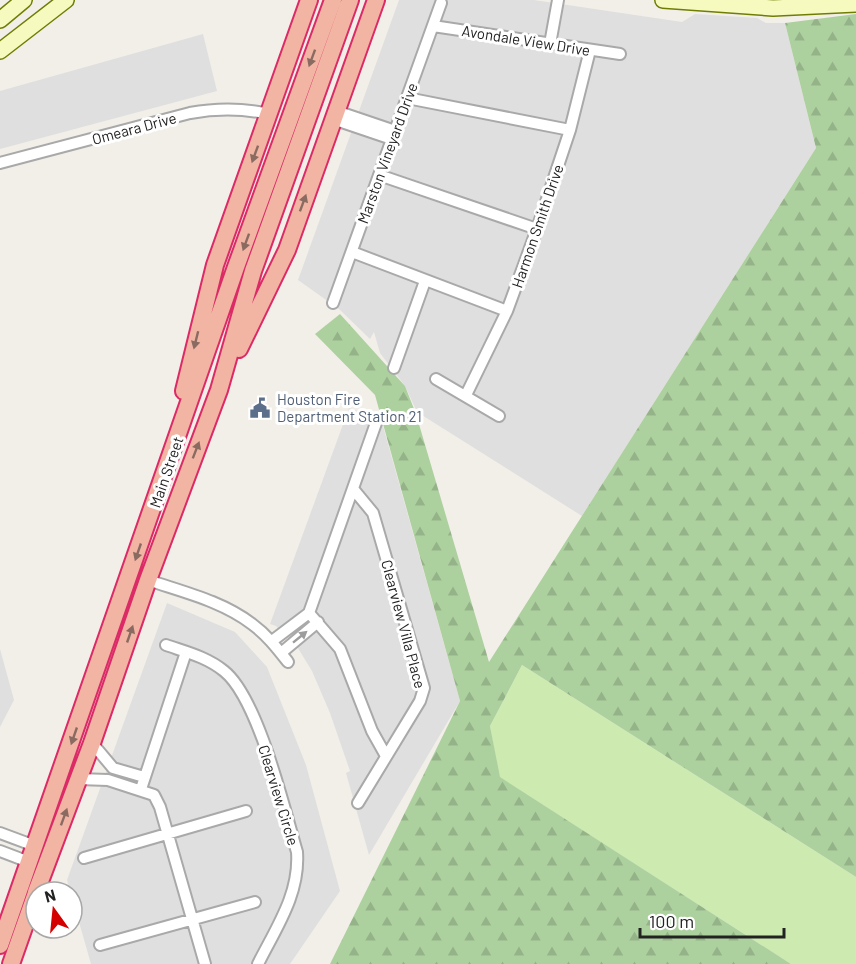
<svg xmlns="http://www.w3.org/2000/svg" width="856" height="964" viewBox="0 0 856 964" font-family="Barlow,sans-serif">
<style>
.residential{fill:#e0dfdf}
.grass{fill:#cdebb0}
.forest{fill:url(#forest-firs)}
.lines{fill:none;stroke-linecap:round;stroke-linejoin:round}
.minor-casing{stroke:#a9a9a9;stroke-width:14}
.secondary-casing{stroke:#707d05;stroke-width:18}
.trunk-casing{stroke:#dc2a67;stroke-width:20}
.minor{stroke:#fff;stroke-width:10}
.secondary{stroke:#f7fabf;stroke-width:15}
.trunk{stroke:#f2b4a3;stroke-width:16}
.oneway{fill:#8a6b62}
.oneway2{fill:#9c9c9c}
.labels{text-anchor:middle;dominant-baseline:central;stroke-width:6;stroke-linejoin:round;paint-order:stroke}
.street-label{font-size:15px;fill:#222;stroke:#fff}
.service-label{font-size:15px;fill:#4e5e75;stroke:#fff;text-anchor:start}
</style>
<defs>
<pattern id="forest-firs" width="22" height="20" patternUnits="userSpaceOnUse" patternTransform="scale(1.5)"><rect width="22" height="20" fill="#add19e"/><path d="M5 1l3.5 6h-7zM16 11l3.5 6h-7z" fill="#95b388"/></pattern>
</defs>
<rect width="100%" height="100%" fill="#f2efe9"/>
<path class="residential" d="M 399,0 L 534,0 L 682,22 L 695,14 L 757,18 L 766,23 L 785,23 L 816,148 L 582,516 L 417,412 L 405,386 L 380,353 L 374,332 L 370,339 L 339,309 L 298,280 Z
M 203,34 L 217,91 L 0,149 L 0,91 Z
M 349,408 L 381,419 L 460,701 L 369,855 L 346,773 L 350,771 L 330,713 L 312,671 L 296,645 L 276,626 L 270,624 Z
M 167,603 L 235,632 L 267,667 L 306,765 L 340,891 L 290,964 L 91,964 L 67,880 Z
M 0,649 L 14,700 L 0,727 Z"/>
<path class="grass" d="M 522,665 L 856,877 L 856,964 L 791,964 L 499,777 L 490,726 Z"/>
<path class="forest" d="M 856,14 L 856,877 L 522,665 L 490,726 L 500,777 L 791,964 L 330,964 L 460,701 L 375,395 L 315,334 L 340,314 L 405,386 L 416,414 L 489,662 L 816,148 L 785,23 Z"/>
<g class="lines">
<g class="minor-casing">
<path id="minor" d="M 433,26 L 620,54
M 550,44 L 558,0
M 407,98 L 570,130
M 336,111 L 395,131
M 333,119 L 392,139
M 0,163 L 190,113 C 217,108 242,108 269,114
M 379,175 L 537,229
M 352,252 L 507,311
M 333,303 L 441,3
M 394,368 L 425,281
M 436,379 L 499,416
M 466,395 L 507,311 L 537,229 L 570,130 L 590,50
M 354,490 L 373,513 L 424,688 L 420,701 L 358,803
M 148,580 C 183,592 222,601 252,624 C 267,635 277,648 288,662
M 309,613 L 340,649 L 372,731 L 386,756
M 272,641 L 309,613 L 376,423
M 166,645 C 186,652 207,657 224,671 C 258,698 284,808 297,852 C 300,894 276,928 258,964
M 281,653 L 318,622
M 92,743 L 113,768 L 144,777
M 78,779 L 108,780 L 154,795 L 160,807 L 205,964
M 141,789 L 186,652
M 0,833 L 35,846
M 0,851 L 29,862
M 84,858 L 246,811
M 100,945 L 255,902"/>
</g>
<g class="secondary-casing">
<path id="secondary" d="M 663,0 L 773,8 L 856,4
M 0,20 L 24,0
M 0,51 L 66,0"/>
</g>
<g class="trunk-casing">
<path id="trunk" d="M 239,349 L 287,250 L 376,0
M 184,391 L 215,265 L 309,0
M 36,892 L 92,743 L 148,580 L 219,390 L 253,271 L 350,0
M 0,945 L 236,267 L 333,0
M 11,964 L 36,893"/>
</g>
<use href="#minor" class="minor"/>
<use href="#secondary" class="secondary"/>
<use href="#trunk" class="trunk"/>
</g>
<defs><path id="oneway-solid" d="M-6-.8H1V-3.2L6.5 0L1 3.2V.8H-6Z" transform="scale(1.5)"/></defs>
<g class="oneway">
<use href="#oneway-solid" transform="translate(312 58) rotate(110)"/>
<use href="#oneway-solid" transform="translate(255 154) rotate(110)"/>
<use href="#oneway-solid" transform="translate(303 203) rotate(-70)"/>
<use href="#oneway-solid" transform="translate(246 242) rotate(110)"/>
<use href="#oneway-solid" transform="translate(196 340) rotate(104)"/>
<use href="#oneway-solid" transform="translate(196 450) rotate(-69)"/>
<use href="#oneway-solid" transform="translate(138 552) rotate(109)"/>
<use href="#oneway-solid" transform="translate(130 634) rotate(-71)"/>
<use href="#oneway-solid" transform="translate(74 736) rotate(109)"/>
<use href="#oneway-solid" transform="translate(64 817) rotate(-70)"/>
</g>
<use class="oneway2" href="#oneway-solid" transform="translate(300 637) rotate(-39)"/>
<defs>
<g id="civic-bare" transform="scale(1.62)"><path d="M-.6-6.5H3V-4.5H.6V-3L4-1V1h2V6H-6V1h2V-1L-.6-3ZM-1.2 2.5V6h2.4V2.5Z" fill="#5c6f8a" stroke="#fff" stroke-width="2.5" paint-order="stroke"/></g>
</defs>
<g fill-rule="evenodd">
<use href="#civic-bare" x="260" y="408"/>
</g>
<g class="labels">
<g class="street-label">
<text transform="translate(526 40) rotate(9)">Avondale View Drive</text>
<text transform="translate(134 128) rotate(-15)">Omeara Drive</text>
<text transform="translate(387 153) rotate(-70)">Marston Vineyard Drive</text>
<text transform="translate(537 226) rotate(-71)">Harmon Smith Drive</text>
<text transform="translate(166 472) rotate(-71)">Main Street</text>
<text transform="translate(404 624) rotate(75)">Clearview Villa Place</text>
<text transform="translate(279 795) rotate(73)">Clearview Circle</text>
</g>
<g class="service-label">
<text x="277" y="399">Houston Fire<tspan x="277" dy="17">Department Station 21</tspan></text>
</g>
</g>
<g transform="translate(54 910) rotate(345)"><circle r="28" fill="#ffffff" stroke="#a7a7a7" stroke-width="1.5"/>
<path d="M0-4.5L10 22L0 15L-10 22Z" fill="#d40000"/>
<text y="-9" font-size="16" font-weight="bold" text-anchor="middle" fill="#222222">N</text>
</g>
<path d="M640 928v9h144v-9" fill="none" stroke="#222222" stroke-width="3"/>
<text x="649" y="928" font-size="18" fill="#222222" stroke="#ffffff" stroke-width="4.5" paint-order="stroke">100 m</text>
</svg>
